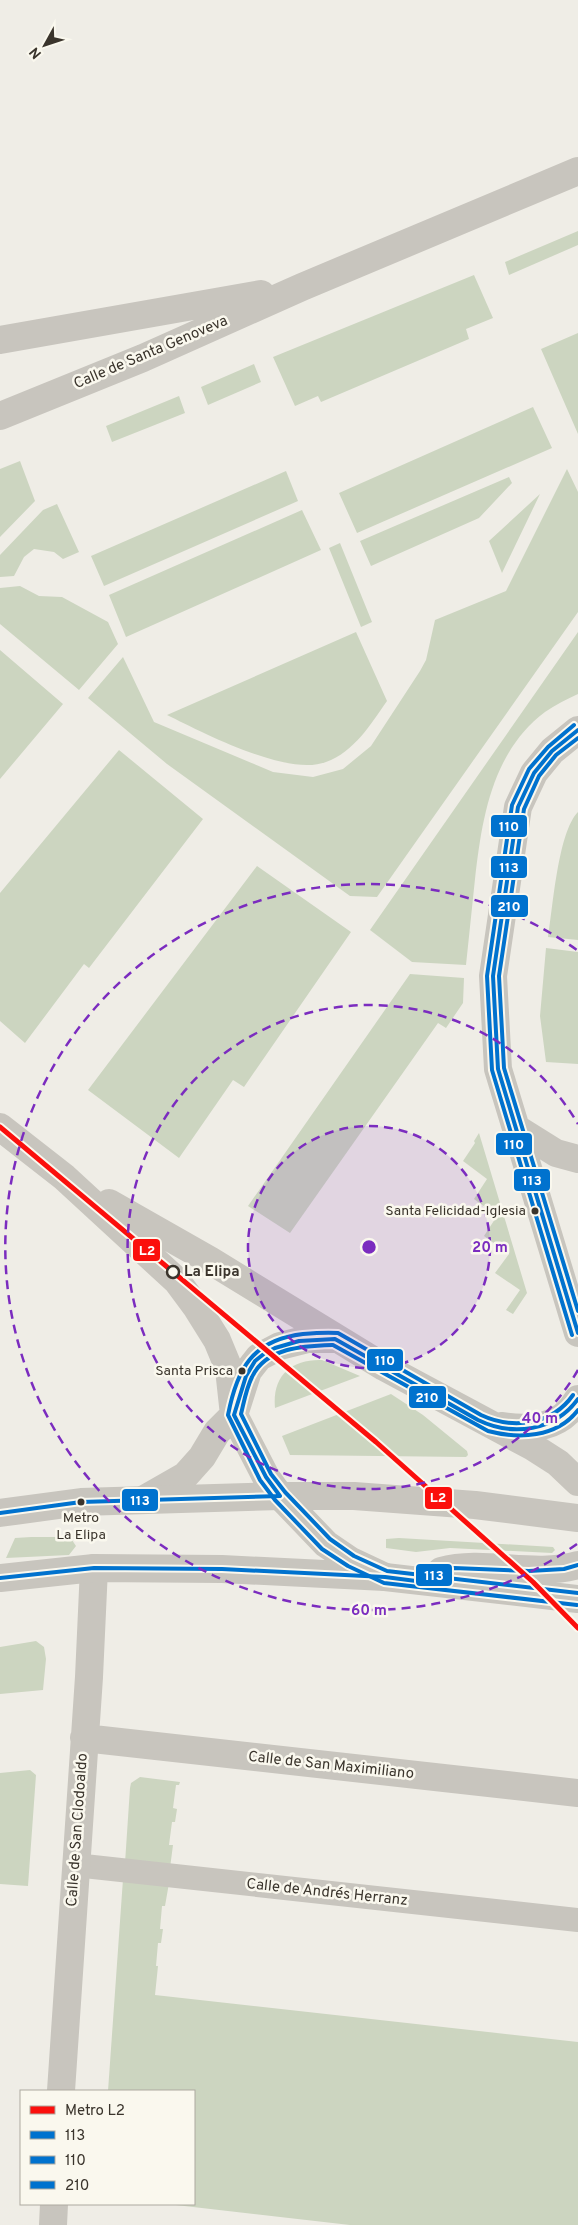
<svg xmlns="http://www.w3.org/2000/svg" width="578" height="2225" viewBox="0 0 578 2225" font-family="Overpass,sans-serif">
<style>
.green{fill:#ccd5c0}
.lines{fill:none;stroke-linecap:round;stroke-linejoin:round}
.pedestrian{stroke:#c8c5be;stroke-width:24}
.minor{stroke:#c8c5be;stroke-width:28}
.tertiary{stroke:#c8c5be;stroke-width:28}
.bus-1-casing{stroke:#faf8ee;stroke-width:8}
.bus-2-casing{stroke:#faf8ee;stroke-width:8}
.bus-3-casing{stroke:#faf8ee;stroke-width:8}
.bus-1{stroke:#0072ce;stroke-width:4}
.bus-2{stroke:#0072ce;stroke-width:4}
.bus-3{stroke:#0072ce;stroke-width:4}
.metro-1-casing{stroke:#faf8ee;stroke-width:9}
.metro-1{stroke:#fb0f0c;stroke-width:5}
.ring{fill:none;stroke:#7b2cbf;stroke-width:2.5;stroke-dasharray:9 6}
.bus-dot{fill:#3a342c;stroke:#faf8ee;stroke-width:2}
.stop-dot{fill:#faf8ee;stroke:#3a342c;stroke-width:2.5}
.labels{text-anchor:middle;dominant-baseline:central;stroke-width:5;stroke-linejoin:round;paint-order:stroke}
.bus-label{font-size:14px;fill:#3a342c;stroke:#faf8ee;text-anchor:end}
.street-label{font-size:15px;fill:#3a342c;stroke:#faf8ee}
.stop-label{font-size:15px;font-weight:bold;fill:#3a342c;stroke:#faf8ee;text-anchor:start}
.centre{fill:#7b2cbf;stroke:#faf8ee;stroke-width:2.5}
.ring-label{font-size:15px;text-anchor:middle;font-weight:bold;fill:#7b2cbf;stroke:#faf8ee;stroke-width:5;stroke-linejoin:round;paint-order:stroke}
.line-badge{stroke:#faf8ee;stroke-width:2}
.badge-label{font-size:14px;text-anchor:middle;font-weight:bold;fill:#fff}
</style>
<rect width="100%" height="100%" fill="#efede6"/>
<path class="green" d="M 578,231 L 578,245 L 509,275 L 505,262 Z
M 474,275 L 493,318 L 466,329 L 469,339 L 321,402 L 318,396 L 295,406 L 273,357 Z
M 578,333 L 578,434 L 541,349 Z
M 254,364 L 261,382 L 208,405 L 201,387 Z
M 179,396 L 185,413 L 112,442 L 106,426 Z
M 533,407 L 552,448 L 357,533 L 339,493 Z
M 20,461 L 35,501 L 0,537 L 0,469 Z
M 567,469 L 578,492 L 578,612 L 377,897 L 350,896 L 167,764 L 88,698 L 123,657 L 154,722 L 273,772 L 313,777 L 343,769 L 371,746 L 420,671 L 426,660 L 435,620 L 506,591 Z
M 286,471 L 298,501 L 104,586 L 91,556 Z
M 509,477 L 512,483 L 479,518 L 371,566 L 360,541 Z
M 540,494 L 502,573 L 489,541 Z
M 57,504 L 79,552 L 63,559 L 54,552 L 34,549 L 24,557 L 14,576 L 0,577 L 0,555 L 43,510 Z
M 302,510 L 321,550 L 126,637 L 109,595 Z
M 340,543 L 372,622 L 361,627 L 329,548 Z
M 20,586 L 39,596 L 62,597 L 108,622 L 118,644 L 79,690 L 0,624 L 0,588 Z
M 356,632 L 387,701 C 371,724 354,752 326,762 C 287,777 204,733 167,715 Z
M 578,632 L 578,694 C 567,699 555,705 545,712 C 492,752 482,818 475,879 C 472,908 469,936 466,965 L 412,962 L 370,930 Z
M 0,650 L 63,704 L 0,779 Z
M 119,750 L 203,819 L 89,968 L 84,964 L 25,1043 L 0,1021 L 0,893 Z
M 578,812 L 578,940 L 548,937 C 553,907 558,832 578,812 Z
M 257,866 L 351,932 L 244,1087 L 233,1080 L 179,1158 L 88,1090 Z
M 546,948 L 578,952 L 578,1064 L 546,1062 L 540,1016 Z
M 410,974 L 464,978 L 463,1003 L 446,1028 L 438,1023 L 290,1233 L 248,1206 Z
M 479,1133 L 527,1293 L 513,1314 L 506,1310 L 520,1290 L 495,1273 L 509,1254 L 484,1236 L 497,1216 L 474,1199 L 487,1179 L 463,1161 L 475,1143 L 474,1141 Z
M 322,1360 L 360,1376 L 275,1408 C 272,1376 291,1359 322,1360 Z
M 391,1394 L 423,1415 L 467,1451 L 468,1455 L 466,1457 L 290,1455 L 282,1436 Z
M 31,1537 L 70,1537 L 76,1546 L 69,1555 L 6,1558 L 15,1538 Z
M 399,1538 L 553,1547 L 555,1550 L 552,1553 L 450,1548 L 416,1552 L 386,1548 L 386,1539 Z
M 36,1641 L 44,1647 L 46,1659 L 43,1690 L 0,1694 L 0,1647 Z
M 30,1770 L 36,1775 L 28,1886 L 0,1884 L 0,1773 Z
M 140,1777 L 180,1782 L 179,1785 L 176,1785 L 173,1808 L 177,1809 L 175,1822 L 172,1822 L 169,1845 L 173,1845 L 170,1868 L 125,1863 L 130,1788 L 131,1783 Z
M 123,1879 L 169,1883 L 165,1906 L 162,1906 L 160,1929 L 163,1929 L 161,1943 L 158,1943 L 156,1966 L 158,1966 L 155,1995 L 578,2042 L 578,2225 L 350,2225 L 167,2204 L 194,2204 L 194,2091 L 108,2091 Z"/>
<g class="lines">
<path class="pedestrian" d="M 75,1865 L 578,1920"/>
<path class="minor" d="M 578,730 L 552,751 L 534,773 L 518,807 L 493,976 L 498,1069 L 578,1333
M 0,1127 L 64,1177 L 177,1281 L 197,1308 L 217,1340 L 229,1369 L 234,1415 L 266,1477 L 280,1496 L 326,1544 L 351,1561 L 385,1577
M 516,1128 L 556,1153 L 578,1159
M 109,1203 L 211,1261 L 384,1367 L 533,1447 L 558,1463 L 578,1482
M 501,1426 C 531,1430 561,1429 578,1399
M 143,1500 L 185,1476 L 202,1457 L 217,1432 L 234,1415 L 248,1371 L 259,1357 L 280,1346 L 308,1339 L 335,1339
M 84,1738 L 578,1793
M 61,2091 L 89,1677 L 94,1568
M 53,2225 L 54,2204"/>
<path class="tertiary" d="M 0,340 L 261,294
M 0,416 L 143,358 L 302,287 L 578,171
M 0,1513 L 81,1502 L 280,1496 L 354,1496 L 475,1505 L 578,1518
M 441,1571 C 485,1559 533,1578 578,1565
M 0,1578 L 94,1568 L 222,1569 L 385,1577 L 578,1599"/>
<g class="bus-1-casing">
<path id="bus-1" d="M 578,730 L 552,751 L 534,773 L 518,807 L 493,976 L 498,1069 L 578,1333
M 280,1496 L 266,1477 L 234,1415 L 246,1376 L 255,1361 L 265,1353 L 275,1348 L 299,1341 L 335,1339 L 478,1420 C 513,1437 555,1431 578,1399
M 0,1513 L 81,1502 L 280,1496
M 0,1578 L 94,1568 L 222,1569 L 385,1577 L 416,1581 L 454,1568 L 529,1571 L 564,1569 L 578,1565"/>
</g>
<g class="bus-2-casing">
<path id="bus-2" d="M 572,1335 L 492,1070 L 487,976 L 512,805 L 529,769 L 548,747 L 574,725
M 573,1395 C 552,1425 513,1430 481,1415 L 338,1333 C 326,1332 314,1333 303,1334 C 252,1340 237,1369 228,1415 L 260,1480 L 275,1500 L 322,1549 L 348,1566 L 384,1583 L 577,1605"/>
</g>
<g class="bus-3-casing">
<path id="bus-3" d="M 578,738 L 556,755 L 539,776 L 524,809 L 499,976 L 504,1068 L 578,1311
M 578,1410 C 557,1438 518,1439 488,1431 L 333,1345 C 304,1346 266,1347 252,1377 C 246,1389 244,1402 241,1414 L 271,1474 L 285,1492 L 330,1539 L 354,1556 L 387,1571 L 578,1593"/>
</g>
<use href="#bus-1" class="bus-1"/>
<use href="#bus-2" class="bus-2"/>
<use href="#bus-3" class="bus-3"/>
<g class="metro-1-casing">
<path id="metro-1" d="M 0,1127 L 376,1442 L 533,1582 L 578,1628"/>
</g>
<use href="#metro-1" class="metro-1"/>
</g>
<circle cx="369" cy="1247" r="121" fill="#7b2cbf" fill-opacity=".12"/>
<g class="ring">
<circle cx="369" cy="1247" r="121"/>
<path d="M578 1370A242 242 0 1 1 578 1124"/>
<path d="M577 1544A363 363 0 1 1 577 950"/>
</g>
<g class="bus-dot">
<circle cx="535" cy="1211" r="4.5"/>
<circle cx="242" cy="1371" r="4.5"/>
<circle cx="81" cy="1502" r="4.5"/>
</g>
<circle class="stop-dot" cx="173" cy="1272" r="6"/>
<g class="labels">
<g class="bus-label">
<text x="526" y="1211">Santa Felicidad-Iglesia</text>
<text x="233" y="1371">Santa Prisca</text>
<text x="81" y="1518" text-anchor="middle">Metro<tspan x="81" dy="17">La Elipa</tspan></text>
</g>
<g class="street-label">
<text transform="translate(151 353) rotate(-23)">Calle de Santa Genoveva</text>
<text transform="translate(331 1766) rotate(6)">Calle de San Maximiliano</text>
<text transform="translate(78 1830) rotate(-86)">Calle de San Clodoaldo</text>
<text transform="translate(327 1893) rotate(6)">Calle de Andrés Herranz</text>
</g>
<g class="stop-label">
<text x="184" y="1272">La Elipa</text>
</g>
</g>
<circle cx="369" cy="1247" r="8" class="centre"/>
<g class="ring-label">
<text x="490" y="1252">20 m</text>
<text x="540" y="1423">40 m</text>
<text x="369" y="1615">60 m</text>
</g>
<g class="line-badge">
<rect x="490" y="814" width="38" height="24" rx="5" fill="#0072ce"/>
<rect x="490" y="855" width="38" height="24" rx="5" fill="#0072ce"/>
<rect x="490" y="894" width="39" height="24" rx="5" fill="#0072ce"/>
<rect x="495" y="1132" width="38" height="24" rx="5" fill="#0072ce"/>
<rect x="513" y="1168" width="38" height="24" rx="5" fill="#0072ce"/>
<rect x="132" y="1238" width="29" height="24" rx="5" fill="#fb0f0c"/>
<rect x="366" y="1348" width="38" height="24" rx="5" fill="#0072ce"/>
<rect x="408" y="1385" width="39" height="24" rx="5" fill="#0072ce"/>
<rect x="424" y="1486" width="29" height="24" rx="5" fill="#fb0f0c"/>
<rect x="121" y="1488" width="38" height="24" rx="5" fill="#0072ce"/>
<rect x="415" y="1563" width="38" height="24" rx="5" fill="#0072ce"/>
</g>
<g class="badge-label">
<text x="509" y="831">110</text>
<text x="509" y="872">113</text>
<text x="509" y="911">210</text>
<text x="514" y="1149">110</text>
<text x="532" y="1185">113</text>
<text x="147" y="1255">L2</text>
<text x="385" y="1365">110</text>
<text x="427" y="1402">210</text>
<text x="438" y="1502">L2</text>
<text x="140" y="1505">113</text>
<text x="434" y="1580">113</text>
</g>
<rect x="20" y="2090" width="175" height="115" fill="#faf8ee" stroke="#adaaa0"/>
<rect x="30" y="2106" width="25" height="8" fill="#fb0f0c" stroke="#adaaa0"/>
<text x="65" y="2115" font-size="15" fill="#3a342c">Metro L2</text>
<rect x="30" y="2131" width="25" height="8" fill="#0072ce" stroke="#adaaa0"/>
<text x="65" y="2140" font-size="15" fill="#3a342c">113</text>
<rect x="30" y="2156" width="25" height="8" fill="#0072ce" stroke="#adaaa0"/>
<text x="65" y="2165" font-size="15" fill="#3a342c">110</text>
<rect x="30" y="2181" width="25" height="8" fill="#0072ce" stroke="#adaaa0"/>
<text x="65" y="2190" font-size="15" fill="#3a342c">210</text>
<g transform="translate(45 45) rotate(230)" stroke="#faf8ee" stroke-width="4" paint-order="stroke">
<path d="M0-4L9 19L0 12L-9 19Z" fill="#3a342c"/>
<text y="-8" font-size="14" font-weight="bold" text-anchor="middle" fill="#3a342c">N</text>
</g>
</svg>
